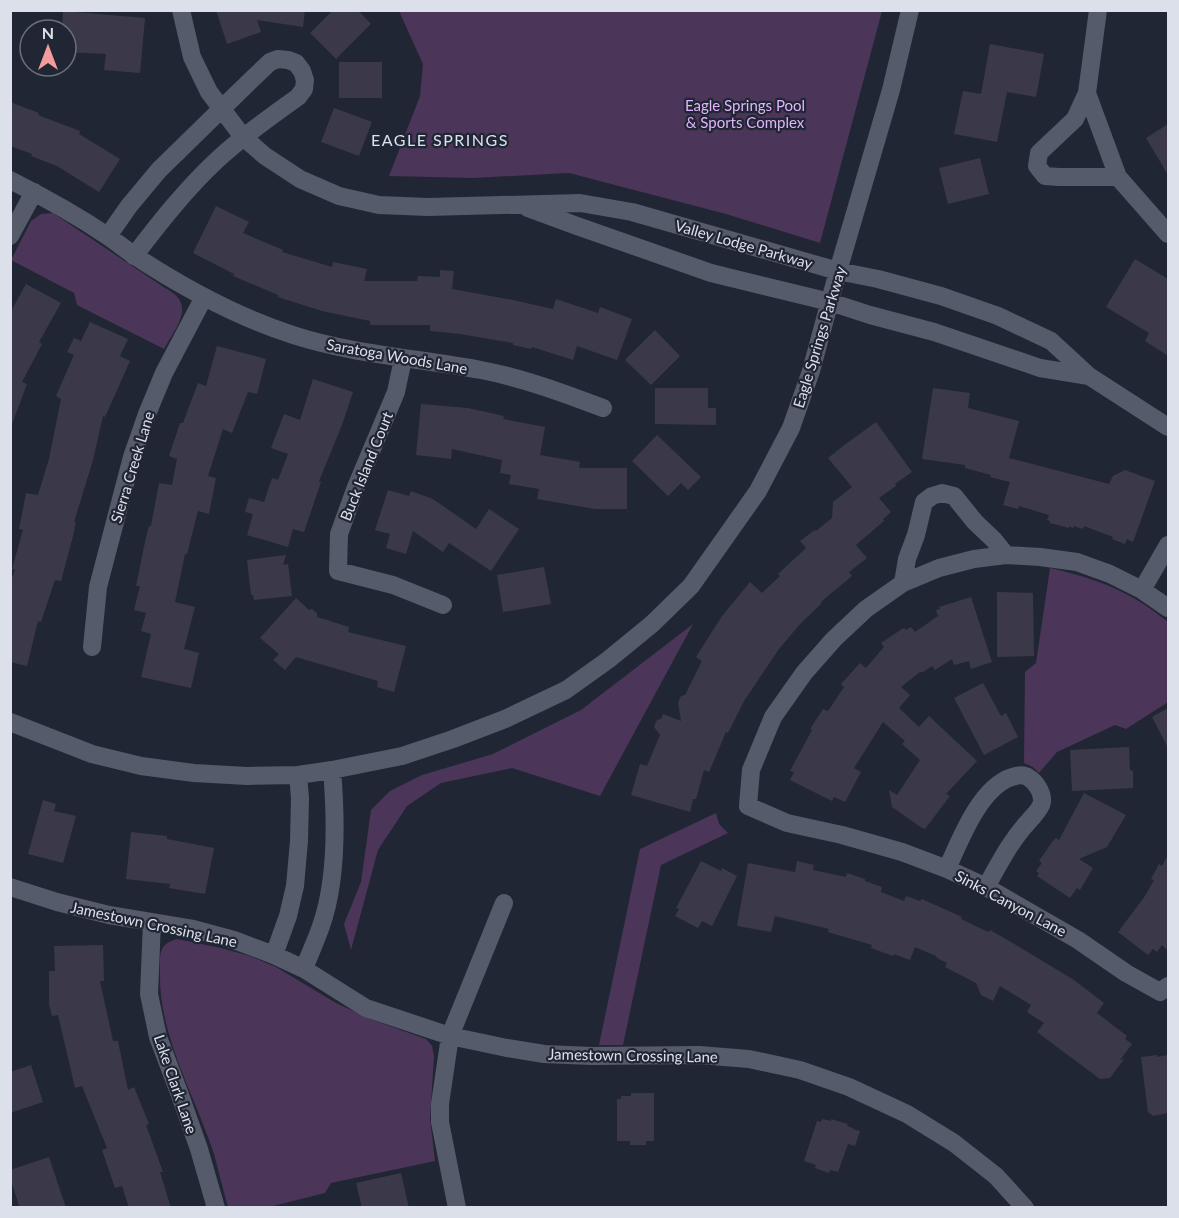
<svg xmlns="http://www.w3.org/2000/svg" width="1179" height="1218" viewBox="0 0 1179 1218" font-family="Lato,sans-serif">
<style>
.green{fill:#4b3558}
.building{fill:#3b3949}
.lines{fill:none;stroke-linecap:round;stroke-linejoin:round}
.minor{stroke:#555b6b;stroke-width:18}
.labels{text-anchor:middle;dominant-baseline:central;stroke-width:4.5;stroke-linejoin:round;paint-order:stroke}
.park-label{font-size:15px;fill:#e2b3fd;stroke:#212634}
.street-label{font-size:15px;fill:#dce0ea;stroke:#212634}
.neighbourhood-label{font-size:16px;letter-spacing:1.5px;fill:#d9e1f3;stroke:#212634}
</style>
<rect width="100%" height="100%" fill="#212634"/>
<path class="green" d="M 399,11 L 882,11 L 820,243 L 726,214 L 569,173 L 473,178 L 389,176 L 420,96 L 423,64 Z
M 53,213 L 165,288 C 197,304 177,326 164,349 L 77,305 L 74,293 L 11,260 L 31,221 L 41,214 Z
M 1050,568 C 1098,579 1130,591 1168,622 L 1168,702 L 1126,729 L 1115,725 L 1057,752 L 1039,773 L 1033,767 L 1024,763 L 1025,672 L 1036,663 Z
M 693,624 L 600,796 L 512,768 L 441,783 L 407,806 L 378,850 L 351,950 L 344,924 L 361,882 L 371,810 L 390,791 L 422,775 L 493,754 L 581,710 Z
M 716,813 L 719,824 L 728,833 L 661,865 L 623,1045 L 599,1045 L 640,849 Z
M 177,939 L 221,948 L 250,956 L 276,967 L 336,1003 L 373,1020 L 426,1039 L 432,1046 L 434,1056 L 430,1119 L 435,1161 L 331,1183 L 325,1193 L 269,1207 L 228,1207 C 223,1190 219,1172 214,1154 C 195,1095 158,1035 160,971 C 160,964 159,955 162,949 C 165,943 171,941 177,939 Z"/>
<path class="building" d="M 216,10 L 305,10 L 303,27 L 257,20 L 261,32 L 227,44 Z
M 333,10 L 358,10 L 371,24 L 336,59 L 310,33 Z
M 63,11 L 145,18 L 140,73 L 104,70 L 106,54 L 66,52 L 66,30 L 62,30 Z
M 990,44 L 1044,54 L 1036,97 L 1007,92 L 997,142 L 954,134 L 963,91 L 981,94 Z
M 339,62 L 382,62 L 382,98 L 339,98 Z
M 10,102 L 39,113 L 38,115 L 80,131 L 79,134 L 120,159 L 99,192 L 57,166 L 31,156 L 32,154 L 10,146 Z
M 334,108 L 372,122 L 359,156 L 321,142 Z
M 1168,124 L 1168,175 L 1146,138 Z
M 980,158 L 989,194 L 948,204 L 939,168 Z
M 216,206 L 249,222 L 243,233 L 283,250 L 282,252 L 332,267 L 333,262 L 367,269 L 364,281 L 417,281 L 418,276 L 440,277 L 440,270 L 454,271 L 452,289 L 513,300 L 553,309 L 556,299 L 598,313 L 600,307 L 632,319 L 617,360 L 577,346 L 573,360 L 532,347 L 531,349 L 513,345 L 513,343 L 460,334 L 430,331 L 430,325 L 370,325 L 370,321 L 322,311 L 278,297 L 278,295 L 233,276 L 234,274 L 193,253 Z
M 1135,259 L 1168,279 L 1168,356 L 1145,341 L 1149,333 L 1106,307 Z
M 26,284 L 61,303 L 39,342 L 42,344 L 22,382 L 27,384 L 12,424 L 10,424 L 10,313 Z
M 90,322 L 128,339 L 120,356 L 130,361 L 105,417 L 103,416 L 93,460 L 74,522 L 76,522 L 72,540 L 61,581 L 55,580 L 41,622 L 38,621 L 27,666 L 10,662 L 10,583 L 15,570 L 12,569 L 23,530 L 19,529 L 26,493 L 38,495 L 49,459 L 61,399 L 56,396 L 74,355 L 67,352 L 74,338 L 81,341 Z
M 655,330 L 680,356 L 651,385 L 625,360 Z
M 217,346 L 266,359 L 257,394 L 248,392 L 232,433 L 223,429 L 208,476 L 216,478 L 209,514 L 198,511 L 187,554 L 185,554 L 175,602 L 195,607 L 184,649 L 199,653 L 191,688 L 141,677 L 151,634 L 141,631 L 146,613 L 134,610 L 140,586 L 136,586 L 146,537 L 149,526 L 151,526 L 159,483 L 172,485 L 177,459 L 169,456 L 180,423 L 183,423 L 198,383 L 206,386 Z
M 313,379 L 353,392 L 342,425 L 319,481 L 321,482 L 304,532 L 293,529 L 288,547 L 247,535 L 253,514 L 245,512 L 249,498 L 264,502 L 272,478 L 278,480 L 288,454 L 271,448 L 284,414 L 300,420 Z
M 655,388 L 708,388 L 708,408 L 716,408 L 716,425 L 655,424 Z
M 933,388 L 970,393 L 968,408 L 1019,421 L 1009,458 L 1109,484 L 1113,476 L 1125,470 L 1155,481 L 1133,542 L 1127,539 L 1125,544 L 1112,539 L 1113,537 L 1084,526 L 1083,529 L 1074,526 L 1073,528 L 1069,526 L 1069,528 L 1050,523 L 1050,521 L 1047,520 L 1049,515 L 1019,506 L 1018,509 L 1003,505 L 1010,482 L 990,477 L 991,475 L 965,468 L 965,465 L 922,459 Z
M 421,404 L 468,408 L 504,416 L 503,419 L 545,427 L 540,455 L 580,462 L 579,468 L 627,468 L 627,509 L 595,509 L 537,499 L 539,489 L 509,484 L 511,475 L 500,473 L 502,460 L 452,449 L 451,459 L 416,455 Z
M 876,422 L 912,472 L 895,484 L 896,486 L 879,498 L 891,512 L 883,519 L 884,521 L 856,545 L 867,558 L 849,572 L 852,576 L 823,600 L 820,605 L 800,624 L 779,649 L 744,701 L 728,733 L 726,732 L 709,772 L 704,770 L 696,799 L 693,799 L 690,812 L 631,795 L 640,764 L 647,766 L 660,735 L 654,727 L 657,720 L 661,719 L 663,714 L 681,721 L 678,702 L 681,696 L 685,695 L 702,661 L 696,657 L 722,616 L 750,582 L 762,593 L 780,576 L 778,574 L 806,548 L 800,541 L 815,530 L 816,531 L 832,518 L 833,502 L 852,487 L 828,458 L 843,446 Z
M 657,435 L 701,477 L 688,490 L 681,483 L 668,496 L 632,461 Z
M 388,490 L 409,496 L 411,491 L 433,499 L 476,529 L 489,509 L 519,529 L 491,571 L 449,543 L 443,552 L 413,531 L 406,554 L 386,548 L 390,534 L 375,530 Z
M 286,555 L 283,565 L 288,564 L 292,596 L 254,600 L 253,595 L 251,595 L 247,560 Z
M 544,567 L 551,604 L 503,612 L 497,575 Z
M 997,592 L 1033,593 L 1034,656 L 997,657 Z
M 971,597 L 992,662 L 971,669 L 969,661 L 954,665 L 952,659 L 935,670 L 932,666 L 923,672 L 920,672 L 901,687 L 910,695 L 899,708 L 919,727 L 929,716 L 977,761 L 946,794 L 950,796 L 925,829 L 922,828 L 892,807 L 889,790 L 897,795 L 920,760 L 902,744 L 905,741 L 883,722 L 854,768 L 861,772 L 845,802 L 834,797 L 832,801 L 790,780 L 794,772 L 790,771 L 812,730 L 810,729 L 823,709 L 828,711 L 844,687 L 841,684 L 860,663 L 866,668 L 884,647 L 881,643 L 902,629 L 904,628 L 906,630 L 911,627 L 915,632 L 938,616 L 936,610 L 940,609 L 939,607 Z
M 296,598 L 309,610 L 312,609 L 317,613 L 317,617 L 349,627 L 348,632 L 406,646 L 394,692 L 377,687 L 378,681 L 296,657 L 285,670 L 273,660 L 279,654 L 260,638 Z
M 983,683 L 1001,716 L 1006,713 L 1018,737 L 984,755 L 954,698 Z
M 1168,708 L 1168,748 L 1152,717 Z
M 1129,747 L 1130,770 L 1133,771 L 1133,788 L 1072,791 L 1070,750 Z
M 1084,793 L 1126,815 L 1107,847 L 1079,859 L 1093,868 L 1080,890 L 1077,888 L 1070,898 L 1037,876 L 1039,873 L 1036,871 L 1042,863 L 1039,861 L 1052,842 L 1056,838 L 1059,840 Z
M 43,800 L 56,804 L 54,811 L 76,816 L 63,863 L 28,854 Z
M 131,832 L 167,836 L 167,839 L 214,848 L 205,894 L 169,888 L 170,884 L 126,879 Z
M 1168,855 L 1168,951 L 1162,945 L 1157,952 L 1153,949 L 1148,955 L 1118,932 L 1145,896 L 1154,880 L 1151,879 L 1159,864 L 1162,866 Z
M 701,861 L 721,871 L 722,868 L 737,876 L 712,926 L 702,921 L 698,928 L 675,916 L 679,909 L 676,908 Z
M 797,861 L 814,865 L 813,870 L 846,877 L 847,873 L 865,879 L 865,881 L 882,887 L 881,892 L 904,901 L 906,896 L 920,901 L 922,899 L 962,917 L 961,919 L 984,930 L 989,932 L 990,930 L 1011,942 L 1074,980 L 1104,1003 L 1097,1013 L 1127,1036 L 1125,1039 L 1132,1044 L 1120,1060 L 1124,1059 L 1110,1078 L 1100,1079 L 1037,1032 L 1044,1023 L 1027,1012 L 1031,1005 L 1000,986 L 993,1001 L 981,995 L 976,983 L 945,967 L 947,963 L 937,958 L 936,956 L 915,947 L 910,960 L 894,954 L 893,956 L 871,948 L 872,945 L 828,932 L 829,929 L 775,916 L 771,932 L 737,926 L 748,863 L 795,872 Z
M 103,945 L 104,981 L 100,981 L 113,1041 L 118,1041 L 128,1090 L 134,1087 L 149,1124 L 146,1125 L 163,1172 L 160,1172 L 171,1208 L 129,1208 L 122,1186 L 115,1188 L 102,1150 L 107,1148 L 82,1086 L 75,1088 L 58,1015 L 52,1016 L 49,1004 L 49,971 L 55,971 L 54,946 Z
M 1157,1055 L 1157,1057 L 1168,1055 L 1168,1113 L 1153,1116 L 1148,1112 L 1141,1057 Z
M 31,1065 L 43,1102 L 10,1113 L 10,1072 Z
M 631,1093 L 654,1093 L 654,1141 L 646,1141 L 646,1145 L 630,1145 L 630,1141 L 617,1141 L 617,1099 L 621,1099 L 621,1096 L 631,1096 Z
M 822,1119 L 831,1121 L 831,1119 L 848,1124 L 847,1126 L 853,1128 L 853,1129 L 860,1131 L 855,1146 L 848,1144 L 838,1172 L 830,1170 L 829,1173 L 815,1168 L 816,1165 L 804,1161 L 817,1121 L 821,1122 Z
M 49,1157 L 66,1208 L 20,1208 L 10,1178 L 10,1170 Z
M 401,1173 L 409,1208 L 362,1208 L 356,1183 Z"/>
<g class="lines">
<path class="minor" d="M 181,10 L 192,57 L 209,92 L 243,137 L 265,156 L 300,179 L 339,196 L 379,205 L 428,207 L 580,203 L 632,212 L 838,271 L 878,279 L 941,296 L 998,316 L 1051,341 L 1089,376 L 1168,427
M 1098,10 L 1087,93 L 1075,119 L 1039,153 L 1037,166 L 1045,176 L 1059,177 L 1118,177
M 1087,93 L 1118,177 L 1168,234
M 10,180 C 44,197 78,216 109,237 C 118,243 126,250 135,256 C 184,288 237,317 293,335 C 355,355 418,358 481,370 C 523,378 563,393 603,408
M 528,208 L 577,226 L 711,273 L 830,302 L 870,315 L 934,332 L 1040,368 L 1089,376
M 10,236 L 34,192
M 108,236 L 129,206 L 159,170 L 247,84 L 270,62 L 278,59 L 288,60 L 296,63 L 302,71 L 305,80 L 304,89 L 298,97 C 270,117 242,137 217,160 C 186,189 160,222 134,256
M 403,359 L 396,392 L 356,487 L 339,534 L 338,571 L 393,585 L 443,605
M 903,583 L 907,559 L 916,535 L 924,502 L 932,496 L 942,493 L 954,496 L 975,522 L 994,540 L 1006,555
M 1142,590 L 1168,545
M 1168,608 L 1142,590 L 1110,574 L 1077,562 L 1040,557 L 1006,555 L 974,559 L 939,568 L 903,583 L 866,609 L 834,639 L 804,673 L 773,717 L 751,770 L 748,806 L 787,823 L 842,835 L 902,852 L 947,869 L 986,887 L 1078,940 L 1126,973 L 1160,992 L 1168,986
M 92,647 L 98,587 L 132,457 L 147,414 L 164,373 L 204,297
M 10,722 L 92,754 L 141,766 L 194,773 L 247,776 L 298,775 L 332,770 L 402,756 L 453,739 L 505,719 L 566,690 L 608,660 L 652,624 L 691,586 L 758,491 L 791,428 L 811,371 L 838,271 L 891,90 L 910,10
M 947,869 C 960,840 980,787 1012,777 C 1018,775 1024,774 1029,778 C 1036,782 1043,793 1042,802 C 1041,809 1033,816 1029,821 C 1011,840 999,864 986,887
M 10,887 L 57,902 L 109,915 L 193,929 L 234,940 L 274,955 L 304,969 L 366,1008 L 450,1036 L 507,1048 L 544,1054 L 592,1056 L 699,1055 L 749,1059 L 800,1070 L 849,1087 L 907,1114 L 954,1143 L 996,1176 L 1025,1208
M 152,922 L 149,994 L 158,1037 L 180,1095 L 199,1149 L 216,1208
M 274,955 L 288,916 L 295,886 L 299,841 L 300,798 L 298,775
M 304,969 C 309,955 316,941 321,926 C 337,881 336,817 332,770
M 457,1208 L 440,1122 L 440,1104 L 450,1036 L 504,903"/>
</g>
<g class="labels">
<g class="park-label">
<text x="745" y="105">Eagle Springs Pool<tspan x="745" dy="17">&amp; Sports Complex</tspan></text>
</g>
<g class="street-label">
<text transform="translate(744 244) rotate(16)">Valley Lodge Parkway</text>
<text transform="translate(819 337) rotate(-73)">Eagle Springs Parkway</text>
<text transform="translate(397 356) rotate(10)">Saratoga Woods Lane</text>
<text transform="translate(366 466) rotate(-68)">Buck Island Court</text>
<text transform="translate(132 467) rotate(-73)">Sierra Creek Lane</text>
<text transform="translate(1011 903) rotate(28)">Sinks Canyon Lane</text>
<text transform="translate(154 924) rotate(12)">Jamestown Crossing Lane</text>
<text transform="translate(633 1055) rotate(1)">Jamestown Crossing Lane</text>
<text transform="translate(176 1084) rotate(71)">Lake Clark Lane</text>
</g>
<g class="neighbourhood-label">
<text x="440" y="139">EAGLE SPRINGS</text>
</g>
</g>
<rect width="1179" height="1218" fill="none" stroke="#dce0ea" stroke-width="24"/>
<g transform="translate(48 48)"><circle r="28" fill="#212634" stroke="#6c707d" stroke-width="1.5"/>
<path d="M0-4.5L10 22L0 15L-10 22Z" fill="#f59b9b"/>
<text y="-9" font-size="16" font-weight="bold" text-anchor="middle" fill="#dce0ea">N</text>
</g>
</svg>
